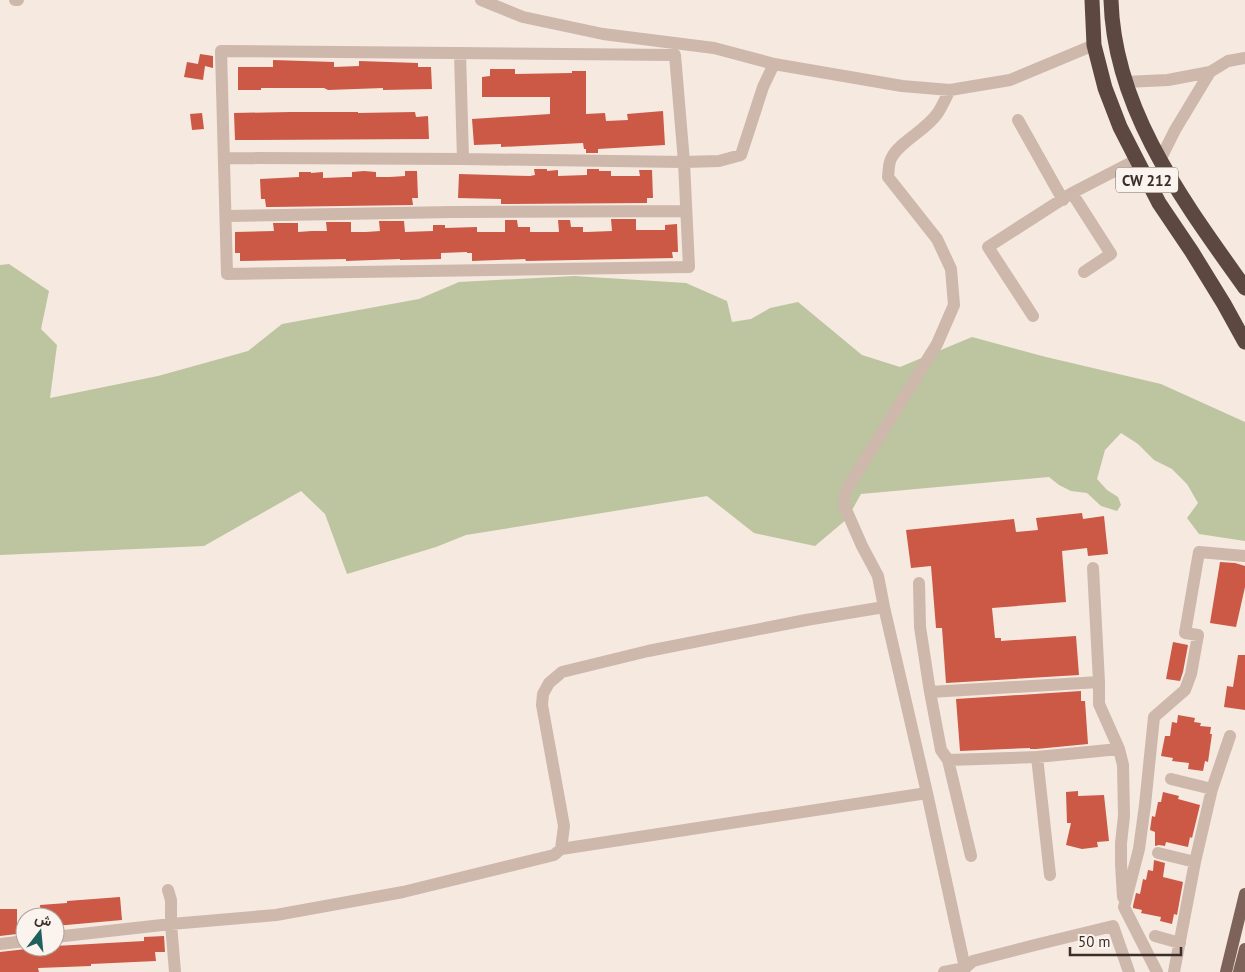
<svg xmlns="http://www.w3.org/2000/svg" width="1245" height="972" viewBox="0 0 1245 972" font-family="'PT Sans',Vazirmatn,sans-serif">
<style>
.green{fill:#bcc59f}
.building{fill:#cc5846}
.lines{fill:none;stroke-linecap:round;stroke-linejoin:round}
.minor{stroke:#ceb7ab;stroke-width:12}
.major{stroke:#7e635b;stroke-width:12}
.highway{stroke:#5d4741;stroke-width:15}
.labels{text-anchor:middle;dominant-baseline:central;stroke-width:4;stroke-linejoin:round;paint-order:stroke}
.shield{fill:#fbf3ed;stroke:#756964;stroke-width:1}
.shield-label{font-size:15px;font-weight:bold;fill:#3b2e2a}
</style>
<rect width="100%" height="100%" fill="#f5e9e0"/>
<path class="green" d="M 9,264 L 49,291 L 41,329 L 57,345 L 50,398 L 158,376 L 248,351 L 282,324 L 419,299 L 459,282 L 574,276 L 686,283 L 727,301 L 732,322 L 751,319 L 770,308 L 798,302 L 862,355 L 900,367 L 972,337 L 1046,357 L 1161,384 L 1245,422 L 1245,541 L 1199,534 L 1187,518 L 1198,503 L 1187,484 L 1172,469 L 1154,460 L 1138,444 L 1121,433 L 1105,450 L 1097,479 L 1107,490 L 1118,497 L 1121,505 L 1117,511 L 1101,506 L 1087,493 L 1071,491 L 1059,485 L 1049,477 L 861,494 L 847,519 L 815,546 L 754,533 L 707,496 L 466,535 L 436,547 L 347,574 L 325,514 L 301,491 L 204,546 L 0,555 L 0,265 Z"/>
<path class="building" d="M 200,54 L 213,56 L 213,68 L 205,66 L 203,80 L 184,77 L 187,62 L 198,64 Z
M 273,60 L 334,62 L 334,67 L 359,66 L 359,61 L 418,63 L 418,67 L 431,67 L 432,89 L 383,90 L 383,88 L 328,90 L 324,88 L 261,88 L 261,90 L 238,90 L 238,67 L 273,67 Z
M 490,69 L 515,69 L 515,74 L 572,73 L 572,71 L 586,71 L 586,114 L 605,113 L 606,121 L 628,120 L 627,114 L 663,111 L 665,145 L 598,149 L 598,153 L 586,153 L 586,149 L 584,149 L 583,143 L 501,147 L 501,144 L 474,145 L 472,119 L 550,114 L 550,97 L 482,97 L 482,77 L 490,76 Z
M 291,112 L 358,112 L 358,113 L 415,112 L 416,117 L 428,116 L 429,139 L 235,140 L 234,113 Z
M 202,113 L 204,129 L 192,130 L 190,114 Z
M 534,169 L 547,169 L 547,171 L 558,170 L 558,176 L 587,175 L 587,169 L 599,169 L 599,171 L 611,171 L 611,176 L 640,176 L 639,170 L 652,170 L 653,198 L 647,198 L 647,203 L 501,204 L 501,199 L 458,198 L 459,174 L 530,176 L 535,175 Z
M 364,171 L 376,172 L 376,177 L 390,177 L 405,176 L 405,171 L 417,171 L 418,198 L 412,198 L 413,205 L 272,207 L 266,207 L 265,199 L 261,199 L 260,179 L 299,177 L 299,172 L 311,172 L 311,173 L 323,172 L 323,178 L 347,177 L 352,177 L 352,172 Z
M 611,219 L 636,219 L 636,230 L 665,230 L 665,225 L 677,224 L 678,252 L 672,252 L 673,258 L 526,261 L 525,259 L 472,261 L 472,253 L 467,253 L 467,252 L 441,253 L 441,259 L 400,260 L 400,259 L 346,261 L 346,259 L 240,261 L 240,253 L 235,253 L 235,232 L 274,231 L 273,223 L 298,223 L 298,232 L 312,231 L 327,231 L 326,222 L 351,222 L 351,232 L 366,232 L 380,231 L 379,221 L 404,221 L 405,232 L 433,231 L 433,225 L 445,225 L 445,228 L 477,227 L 477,232 L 505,232 L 505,220 L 517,220 L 518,227 L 530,227 L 530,232 L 559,232 L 558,220 L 570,220 L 571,227 L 583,227 L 583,232 L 587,232 L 612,231 Z
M 1082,513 L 1083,519 L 1104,516 L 1108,554 L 1088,556 L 1087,548 L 1062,551 L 1066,602 L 992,608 L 995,638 L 1001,638 L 1001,641 L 1076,636 L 1079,675 L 946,683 L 942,628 L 936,628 L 931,566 L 911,568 L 906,530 L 1014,519 L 1016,532 L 1038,530 L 1036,518 Z
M 1220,562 L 1235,563 L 1245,566 L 1245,587 L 1236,627 L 1210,623 Z
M 1173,642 L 1188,645 L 1183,672 L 1180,681 L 1166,679 Z
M 1238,655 L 1245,655 L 1245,710 L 1224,707 L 1227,686 L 1233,687 Z
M 1081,691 L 1081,701 L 1085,701 L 1088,744 L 1036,749 L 1030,749 L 1030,748 L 960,751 L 956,699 Z
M 1178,715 L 1195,718 L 1194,722 L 1201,723 L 1200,726 L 1211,727 L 1210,734 L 1212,734 L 1208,762 L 1205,761 L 1203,771 L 1188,769 L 1189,763 L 1172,761 L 1173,758 L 1161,756 L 1165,736 L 1170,736 L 1172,722 L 1177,723 Z
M 1078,791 L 1078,796 L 1104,795 L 1109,841 L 1097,842 L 1098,847 L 1082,849 L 1066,845 L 1071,823 L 1067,823 L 1066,792 Z
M 1163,792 L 1179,796 L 1178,799 L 1200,805 L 1192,838 L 1190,837 L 1188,847 L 1166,842 L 1165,846 L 1159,845 L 1155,846 L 1155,832 L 1150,830 L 1152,816 L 1155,817 L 1158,802 L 1161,802 Z
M 1154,860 L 1165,863 L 1163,877 L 1183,882 L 1177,915 L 1174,914 L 1172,924 L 1160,921 L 1161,917 L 1141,913 L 1142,910 L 1133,908 L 1133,906 L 1136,893 L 1140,894 L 1143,879 L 1146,880 L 1148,870 L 1153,871 Z
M 120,897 L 122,920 L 55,926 L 55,917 L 41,917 L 40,905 L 67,903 L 67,901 Z
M 0,909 L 17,909 L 17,934 L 0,936 Z
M 164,936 L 165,952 L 155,952 L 156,961 L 91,964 L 91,966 L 38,968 L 39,972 L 0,972 L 0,952 L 26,949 L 30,947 L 55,947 L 55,946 L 144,941 L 144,937 Z"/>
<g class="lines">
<path class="minor" d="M 15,0 L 18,0
M 481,0 L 523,17 L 603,34 L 714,48 L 774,64 L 902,86 L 950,90 L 1010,80 L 1094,45
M 460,53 L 463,159
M 1125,82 L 1168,80 L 1210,72 L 1228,61 L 1245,58
M 1018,120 L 1063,200
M 225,158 L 463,159 L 684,162 L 689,267 L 227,274 L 221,51 L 675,55 L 684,162 L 719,161 L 741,155 L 763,87 L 774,64
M 1160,160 L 1175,130 L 1210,72
M 1072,193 L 1111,254 L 1084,272
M 226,216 L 453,212 L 686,211
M 1033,316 L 988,247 L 1072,193 L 1136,160
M 1093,568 L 1099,682 L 1099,704 L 1119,749 L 1123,765 L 1124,816 L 1121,843 L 1121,864 L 1123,897
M 919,583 L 920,627 L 930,692 L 941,750 L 948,760 L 971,856
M 884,607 L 927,793
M 930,692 L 1099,682
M 1037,757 L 1050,875
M 948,760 L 1037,757 L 1119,749
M 1171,779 L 1212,789
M 561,849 L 927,793 L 965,968 L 944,972
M 1158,853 L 1195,862
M 168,890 L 171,900 L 171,924 L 175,972
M 1155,936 L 1180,943
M 55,937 L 171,924 L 276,915 L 403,892 L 554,855 L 561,849 L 564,826 L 542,705 L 543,694 L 549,683 L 562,672 L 648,651 L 806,620 L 884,607 L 878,576 L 862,546 L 844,505 L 845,492 L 937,344 L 954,305 L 951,269 L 937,239 L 888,177 C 889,170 888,163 892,157 C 900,142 926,130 937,114 C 942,107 946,97 950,90
M 0,944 L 25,941
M 964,972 L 965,968 L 973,961 L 1035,945 L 1113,926 L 1129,972
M 1157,972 L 1124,907 L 1139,849 L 1145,805 L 1154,717 L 1185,690 L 1191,674 L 1198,635 L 1185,633 L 1199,552 L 1245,556
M 1174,972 L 1195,862 L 1212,789 L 1230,736"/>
<path class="major" d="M 1226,972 L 1245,894
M 1239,972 L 1245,949"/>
<path class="highway" d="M 1092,0 L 1094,45 L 1105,88 L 1120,127 L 1159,203 L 1192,252 L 1224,304 L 1245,342
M 1111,0 C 1114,110 1184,202 1245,288"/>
</g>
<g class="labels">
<rect class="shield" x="1116" y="167.5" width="62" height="25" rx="4"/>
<g class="shield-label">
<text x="1147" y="180">CW 212</text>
</g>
</g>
<g transform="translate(40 932) rotate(16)"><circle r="24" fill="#fbf3ed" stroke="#aea49f"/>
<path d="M0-4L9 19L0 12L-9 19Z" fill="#1d605d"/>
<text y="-8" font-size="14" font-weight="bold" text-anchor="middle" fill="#3b2e2a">ش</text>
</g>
<path d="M1070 947v8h111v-8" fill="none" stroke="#3b2e2a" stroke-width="2.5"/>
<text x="1078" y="947" font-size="15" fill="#3b2e2a" stroke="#fbf3ed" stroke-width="4" paint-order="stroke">50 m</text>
</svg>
